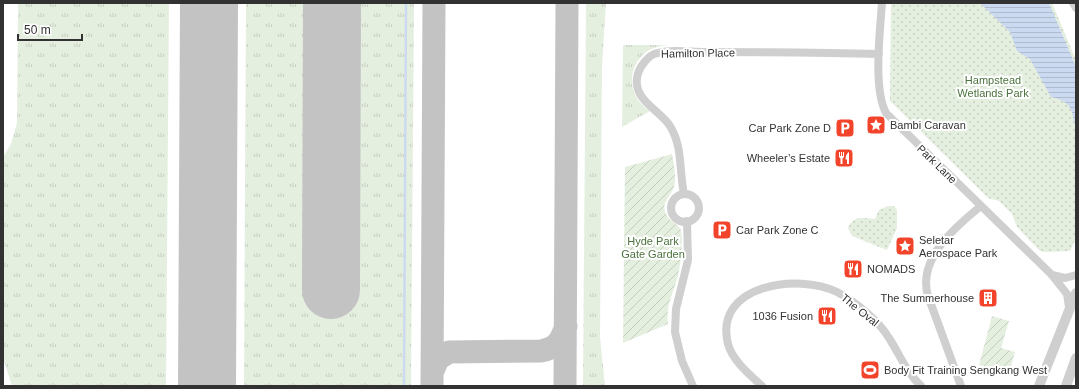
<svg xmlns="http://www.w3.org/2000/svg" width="1079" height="389" viewBox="0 0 1079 389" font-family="Arial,sans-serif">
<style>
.grass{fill:url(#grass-tufts)}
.park{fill:url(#park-dots)}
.garden{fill:url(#garden-furrows)}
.water{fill:url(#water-rules)}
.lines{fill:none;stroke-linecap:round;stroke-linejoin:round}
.stream{stroke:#cbdaf0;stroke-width:2.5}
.taxiway{stroke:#c3c3c3;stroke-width:23}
.runway{stroke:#c3c3c3;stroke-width:58}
.minor{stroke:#cfcfcf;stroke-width:8}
.tertiary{stroke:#cfcfcf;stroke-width:10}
.labels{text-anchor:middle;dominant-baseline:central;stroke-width:4;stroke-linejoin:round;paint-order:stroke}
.street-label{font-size:11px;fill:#323232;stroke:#fff}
.park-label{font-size:11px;fill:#4a723b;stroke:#fff}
.poi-label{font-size:11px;fill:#323232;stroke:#fff;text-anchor:start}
</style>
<defs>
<pattern id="grass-tufts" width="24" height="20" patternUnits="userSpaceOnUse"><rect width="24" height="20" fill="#e5efe0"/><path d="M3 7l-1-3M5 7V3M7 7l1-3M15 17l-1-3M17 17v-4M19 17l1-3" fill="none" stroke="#c5cdc1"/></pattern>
<pattern id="park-dots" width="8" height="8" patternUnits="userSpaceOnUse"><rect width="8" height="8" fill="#e5efe0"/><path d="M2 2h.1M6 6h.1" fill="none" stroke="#c5cdc1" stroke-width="1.8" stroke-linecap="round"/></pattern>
<pattern id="garden-furrows" width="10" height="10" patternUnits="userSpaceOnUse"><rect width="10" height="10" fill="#e5efe0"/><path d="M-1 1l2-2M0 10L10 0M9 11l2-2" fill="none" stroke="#c5cdc1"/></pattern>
<pattern id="water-rules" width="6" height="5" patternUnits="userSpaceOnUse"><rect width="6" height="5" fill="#cbdaf0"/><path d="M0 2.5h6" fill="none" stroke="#afbcce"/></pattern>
</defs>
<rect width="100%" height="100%" fill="#fff"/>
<path class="grass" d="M 18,3 L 169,3 L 166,386 L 12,386 L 3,358 L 3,157 L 11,144 L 17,123 Z
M 246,3 L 414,3 L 411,386 L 244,386 Z
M 586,3 L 606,3 L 602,66 L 600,337 L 605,386 L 583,386 Z
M 623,45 L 668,45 C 660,46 651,48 645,53 C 625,70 629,98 650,111 L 622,127 Z"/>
<path class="park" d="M 891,3 L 1052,3 L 1076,60 L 1076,238 L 1070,251 L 1044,252 L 1039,250 L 1017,227 L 1012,214 L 999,201 L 988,198 L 890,101 Z
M 888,206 L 894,206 L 897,210 L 897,228 L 887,250 L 852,236 L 848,228 C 853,215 863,218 875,219 L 879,210 Z"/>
<path class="garden" d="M 672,154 C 674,165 678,182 672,191 C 668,199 661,204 666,214 C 669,221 677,223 681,230 C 683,245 681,261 678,276 C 673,294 666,304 668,324 L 623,343 L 625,167 Z
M 992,316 L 1009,321 L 1001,348 L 1015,352 L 1009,373 L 979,365 Z"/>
<path class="water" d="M 980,3 L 1049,3 L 1076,67 L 1076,123 L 1074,123 C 1072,106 1068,101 1051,97 L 1030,59 L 1017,51 L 1010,32 Z"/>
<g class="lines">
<path class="stream" d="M 404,386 L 406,3"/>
<path class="taxiway" d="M 432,373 L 438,359 L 449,352 L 541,351 C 557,348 561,341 566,326
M 432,386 L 434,3
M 565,386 L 567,3"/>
<path class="runway" d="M 331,290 L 332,3
M 207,386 L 209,3"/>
<path class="minor" d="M 882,3 C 880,31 873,89 886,113 L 1052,275 L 1067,294 L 1069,307
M 1073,3 L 1076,8
M 684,194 C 679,171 683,147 670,126 C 660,110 634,101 637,78 C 638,69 646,58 654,54 C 666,49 690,52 703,52 C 762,52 820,52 879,54
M671 208a14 14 0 1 1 28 0a14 14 0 1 1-28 0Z
M 687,221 L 688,260 L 676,309 L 675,332 L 682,361 L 693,386
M 1052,275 L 1065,278 L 1076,275
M 762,386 C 750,375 732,360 728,344 C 713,284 799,273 837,292 C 856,302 878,320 889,338 C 900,355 906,372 921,386
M 961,386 L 928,296 C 917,259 955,227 981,206"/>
<path class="tertiary" d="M 1039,386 L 1076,293
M 1066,386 L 1076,358"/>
</g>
<defs>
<g id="sight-square" transform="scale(1)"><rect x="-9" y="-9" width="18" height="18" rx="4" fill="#f2442b" stroke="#fff"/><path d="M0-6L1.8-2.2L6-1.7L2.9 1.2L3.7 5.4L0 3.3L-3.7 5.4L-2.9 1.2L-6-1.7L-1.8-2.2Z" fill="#fff"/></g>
<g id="parking-square" transform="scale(1)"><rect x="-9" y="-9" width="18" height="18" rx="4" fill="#f2442b" stroke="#fff"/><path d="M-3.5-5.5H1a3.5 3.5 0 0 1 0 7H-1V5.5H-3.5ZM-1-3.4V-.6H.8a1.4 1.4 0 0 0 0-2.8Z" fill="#fff"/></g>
<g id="restaurant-square" transform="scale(1)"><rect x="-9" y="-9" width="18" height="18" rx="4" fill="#f2442b" stroke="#fff"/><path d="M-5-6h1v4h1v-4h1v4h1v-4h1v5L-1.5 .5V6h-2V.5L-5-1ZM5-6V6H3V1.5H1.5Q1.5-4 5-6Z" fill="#fff"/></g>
<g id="building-square" transform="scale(1)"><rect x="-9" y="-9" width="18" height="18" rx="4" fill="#f2442b" stroke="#fff"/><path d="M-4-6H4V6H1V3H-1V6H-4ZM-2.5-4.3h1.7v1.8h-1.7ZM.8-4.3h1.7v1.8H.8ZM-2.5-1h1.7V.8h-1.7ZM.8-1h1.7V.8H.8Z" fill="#fff"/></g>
<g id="stadium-square" transform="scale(1)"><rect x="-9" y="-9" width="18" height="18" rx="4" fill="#f2442b" stroke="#fff"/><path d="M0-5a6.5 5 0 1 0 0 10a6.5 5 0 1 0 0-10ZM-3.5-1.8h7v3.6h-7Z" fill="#fff"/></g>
</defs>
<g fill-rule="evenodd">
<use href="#sight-square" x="876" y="125"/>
<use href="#parking-square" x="845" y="128"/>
<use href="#restaurant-square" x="844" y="158"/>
<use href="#parking-square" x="722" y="230"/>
<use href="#sight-square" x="905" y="246"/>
<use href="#restaurant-square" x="853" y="269"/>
<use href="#building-square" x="988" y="298"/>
<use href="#restaurant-square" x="827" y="316"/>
<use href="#stadium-square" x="870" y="370"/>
</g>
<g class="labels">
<g class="street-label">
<text transform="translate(698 53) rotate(-1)">Hamilton Place</text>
<text transform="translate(937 164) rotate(44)">Park Lane</text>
<text transform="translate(860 310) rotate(39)">The Oval</text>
</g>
<g class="park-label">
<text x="993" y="80">Hampstead<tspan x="993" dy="13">Wetlands Park</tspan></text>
<text x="653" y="241">Hyde Park<tspan x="653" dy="13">Gate Garden</tspan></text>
</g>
<g class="poi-label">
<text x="890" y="125">Bambi Caravan</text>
<text x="831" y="128" text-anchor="end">Car Park Zone D</text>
<text x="830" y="158" text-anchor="end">Wheeler’s Estate</text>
<text x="736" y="230">Car Park Zone C</text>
<text x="919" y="240">Seletar<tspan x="919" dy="13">Aerospace Park</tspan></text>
<text x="867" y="269">NOMADS</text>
<text x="974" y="298" text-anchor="end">The Summerhouse</text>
<text x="813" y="316" text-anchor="end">1036 Fusion</text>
<text x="884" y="370">Body Fit Training Sengkang West</text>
</g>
</g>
<rect width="1079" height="389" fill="none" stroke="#323232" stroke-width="8"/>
<path d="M18 34v6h64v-6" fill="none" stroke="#323232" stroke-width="2"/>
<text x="24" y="34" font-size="12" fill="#323232" stroke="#ffffff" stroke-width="3" paint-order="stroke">50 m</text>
</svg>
